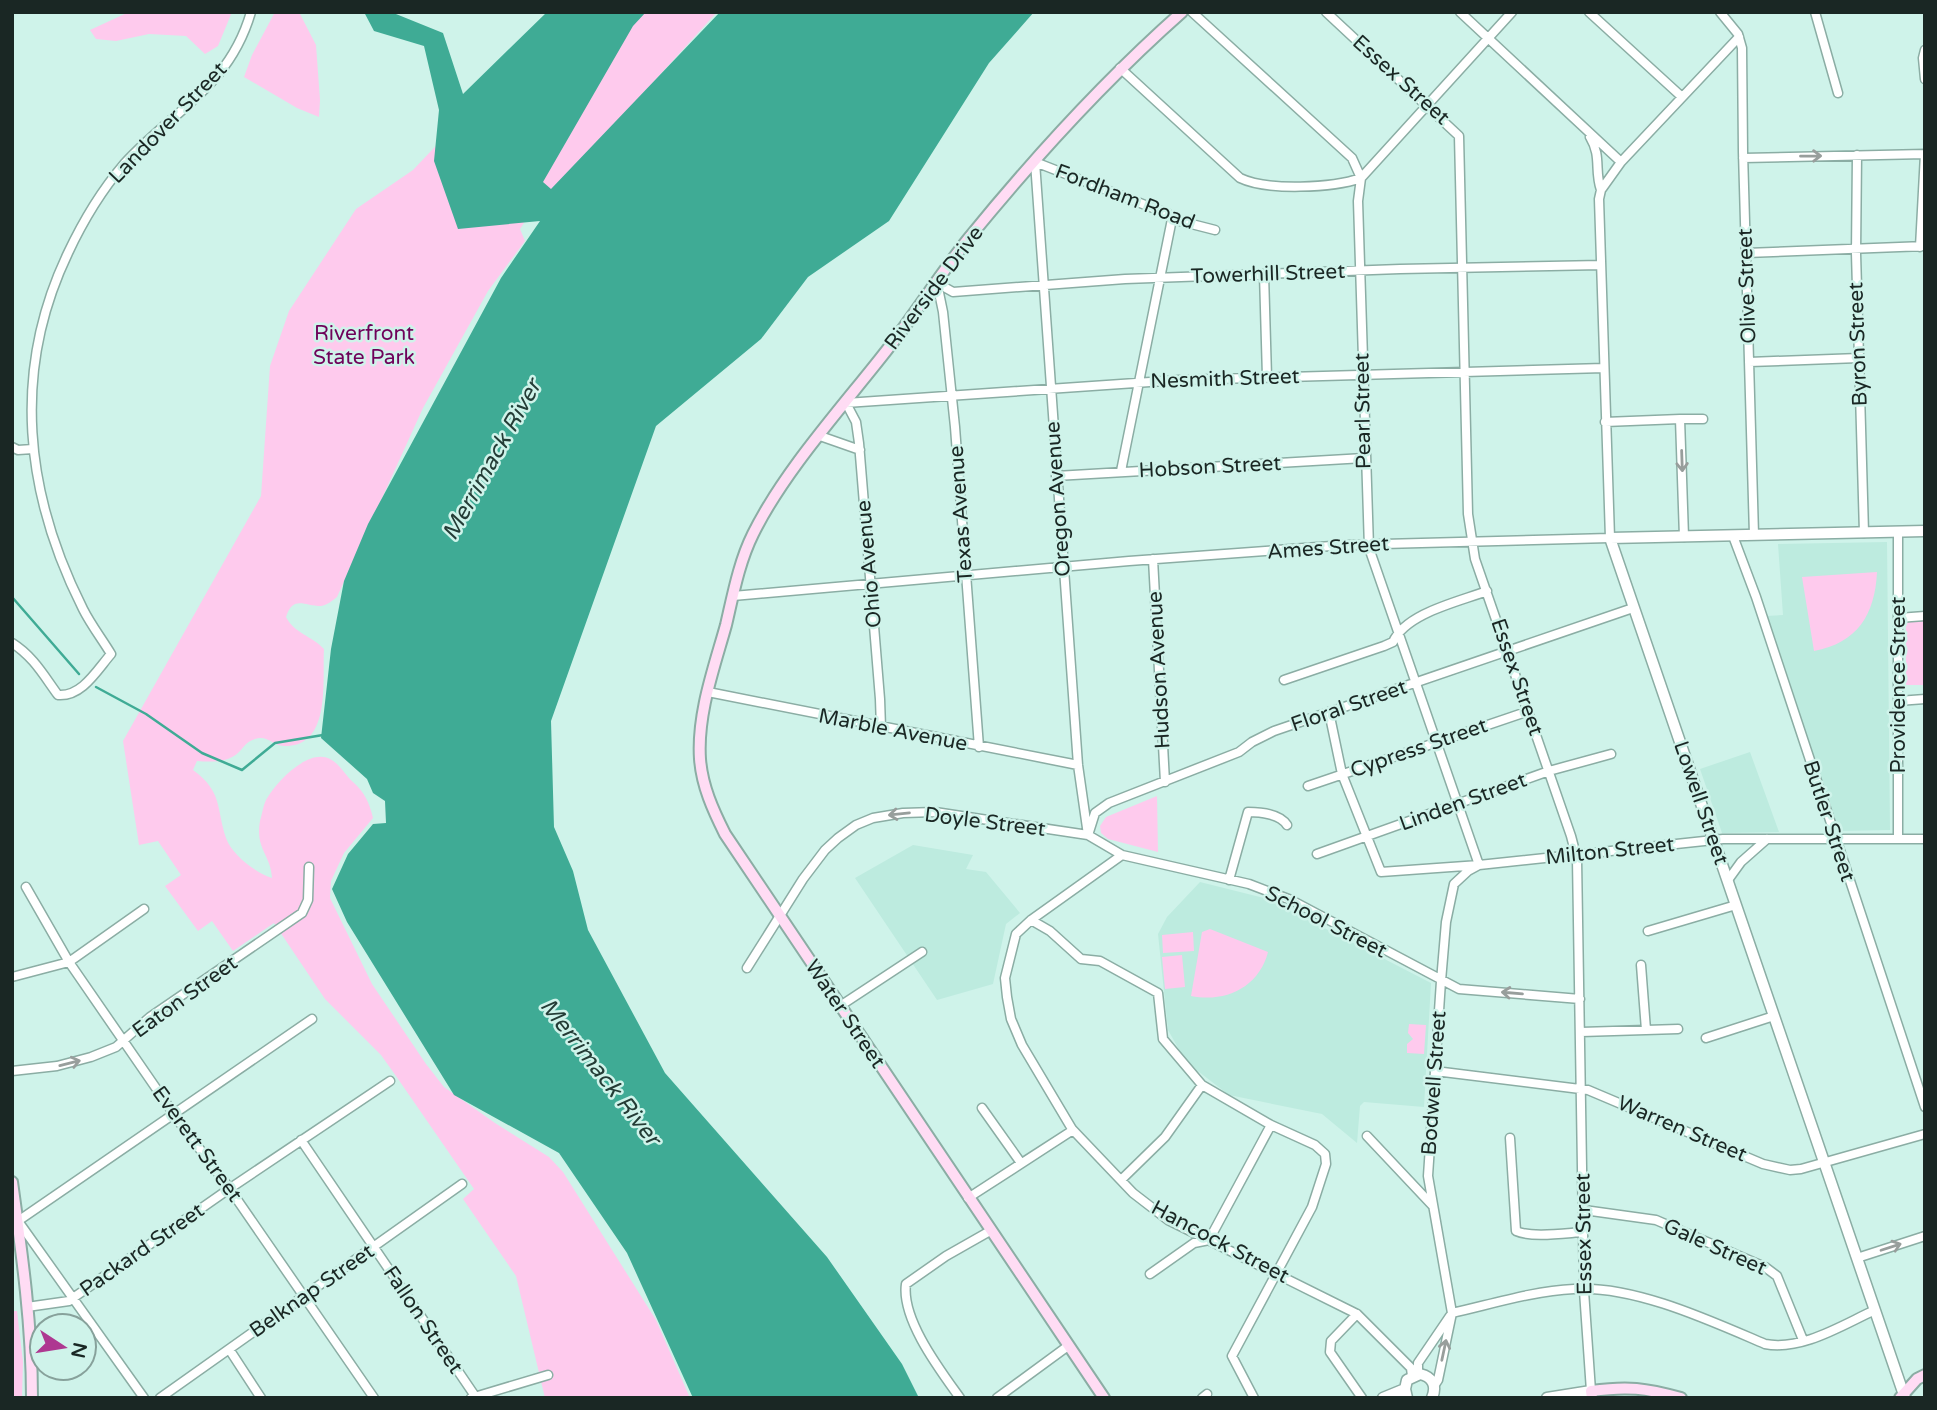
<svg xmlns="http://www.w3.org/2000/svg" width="1937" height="1410" viewBox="0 0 1937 1410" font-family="'Varela Round',sans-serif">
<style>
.built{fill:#bdebdf}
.green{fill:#fecaed}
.water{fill:#3fab95}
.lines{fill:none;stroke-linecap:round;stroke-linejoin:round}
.stream{stroke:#3fab95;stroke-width:2.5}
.minor-casing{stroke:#8bada4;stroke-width:11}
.tertiary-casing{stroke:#8bada4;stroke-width:13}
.secondary-casing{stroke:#8bada4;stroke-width:14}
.minor{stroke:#fff;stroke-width:8}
.tertiary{stroke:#fff;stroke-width:10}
.secondary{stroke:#ffdcf4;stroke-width:10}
.oneway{stroke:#989e9c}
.labels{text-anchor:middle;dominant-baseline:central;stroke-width:5;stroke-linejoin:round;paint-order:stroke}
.street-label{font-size:21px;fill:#1a2724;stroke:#cff3ea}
.park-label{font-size:21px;fill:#6f025a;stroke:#cff3ea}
.water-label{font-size:23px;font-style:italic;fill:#243c36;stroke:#cff3ea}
</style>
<rect width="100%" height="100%" fill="#cff3ea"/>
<path class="built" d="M 1887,542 L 1890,830 L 1839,831 L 1766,616 L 1783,615 L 1778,544 Z
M 1750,752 L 1779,832 L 1722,833 L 1700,769 Z
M 913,845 L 973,855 L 966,869 L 986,872 L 1020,913 L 1006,924 L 993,984 L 937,1000 L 855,878 Z
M 1200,882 L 1268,899 L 1431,983 L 1424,1107 L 1364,1102 L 1360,1106 L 1357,1143 L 1322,1114 L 1229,1095 L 1186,1062 L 1168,1030 L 1158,934 L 1167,917 Z"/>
<path class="green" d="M 129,12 L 232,12 L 218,46 L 205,54 L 186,36 L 149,34 L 116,41 L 96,39 L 90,30 Z
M 275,12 L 299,12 L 316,45 L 320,100 L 319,117 L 297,108 L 244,77 L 252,55 Z
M 563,12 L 717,12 L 579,164 L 534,207 L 520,229 L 525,241 L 488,291 L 423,408 L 337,597 C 332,601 327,605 321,606 C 304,606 293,595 286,617 C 294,633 312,636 324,649 C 322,681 332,747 284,746 C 273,746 268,735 255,739 C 246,742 244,747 239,752 C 228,763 211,762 197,761 L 193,770 C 223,792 216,808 226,838 C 232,855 256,873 272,878 C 271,855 255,849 260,821 C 262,815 263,806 266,800 C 276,782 308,748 330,759 C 340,764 345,775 353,782 C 365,793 369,802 373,818 L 344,853 L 331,881 L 330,898 L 372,984 L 426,1064 L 444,1087 L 495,1123 L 549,1157 L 563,1172 L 656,1320 L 690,1398 L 545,1398 L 516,1276 L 463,1199 L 474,1189 L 396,1076 L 381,1055 L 325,999 L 274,923 L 233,951 L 212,921 L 198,931 L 165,886 L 181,875 L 158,841 L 139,845 L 123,741 L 261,496 L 270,366 L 289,311 L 356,209 L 413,170 Z
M 1877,572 C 1875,615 1857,643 1814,651 L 1802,577 Z
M 1906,621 L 1925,621 L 1925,685 L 1906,685 Z
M 1157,796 L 1158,852 L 1108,839 L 1101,833 L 1100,826 L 1106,817 Z
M 1210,929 L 1268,952 C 1259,987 1226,1003 1191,996 L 1202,932 Z
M 1193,932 L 1194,951 L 1163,953 L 1162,935 Z
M 1182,955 L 1185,987 L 1165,989 L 1162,957 Z
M 1409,1024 L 1426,1025 L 1424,1054 L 1407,1053 L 1407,1044 L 1413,1039 L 1408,1033 Z
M 12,1311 L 17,1311 L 23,1362 L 22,1398 L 12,1398 Z"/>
<path class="water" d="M 364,12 L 391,12 L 443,33 L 463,94 L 547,12 L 646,12 L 633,26 L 543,182 L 551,189 L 720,12 L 1034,12 L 989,63 L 889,221 L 808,277 L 761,339 L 656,426 L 551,721 L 554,827 L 573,871 L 588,930 L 665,1073 L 827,1257 L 902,1364 L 919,1398 L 693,1398 L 627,1253 L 559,1153 L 454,1095 L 347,922 L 332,889 L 348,854 L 373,824 L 386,823 L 385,801 L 373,793 L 367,779 L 321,738 L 331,649 L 344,581 L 368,524 L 501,278 L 540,221 L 458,229 L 434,161 L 439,110 L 424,46 L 374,31 Z"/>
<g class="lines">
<path class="stream" d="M 12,597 L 79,674
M 96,687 L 146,714 L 202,753 L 242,770 L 275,743 L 323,735"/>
<g class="minor-casing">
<path id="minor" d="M 1192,12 L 1352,158 L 1361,178 L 1358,201 L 1369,548 L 1479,865 L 1468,871 L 1454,884 L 1446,922 L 1441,981 L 1428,1176 L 1452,1313 L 1438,1380 L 1434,1386
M 1326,12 L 1459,136 L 1468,514 L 1475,559 L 1571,836 L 1577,859 L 1584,1291 L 1591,1391
M 1589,12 L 1682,97
M 1720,12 L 1738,34 L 1742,48 L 1743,152 L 1754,535
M 1815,12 L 1838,93
M 1925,50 L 1923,58 L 1925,79
M 1120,68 L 1240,178 C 1267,191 1333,188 1361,178 L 1512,12
M 1590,137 C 1602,157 1594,170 1601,190
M 1857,155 L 1856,253 L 1864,533
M 1743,158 L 1925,154
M 1621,162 L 1739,37
M 1920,247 L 1925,154
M 1746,253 L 1925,246
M 1264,274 L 1267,377
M 937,283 L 953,292 L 1125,279 L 1400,269 L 1601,265
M 937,283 L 943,312 L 955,427 L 979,747
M 1749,362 L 1859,358
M 1680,419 L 1703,419
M 1605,422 L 1680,419 L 1684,537
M 820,436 L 860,450
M 12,447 L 18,450 L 33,449
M 1121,471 L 1172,219
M 1056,476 L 1364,458
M 1898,532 L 1898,839
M 1733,536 L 1756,597 L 1925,1107
M 1153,559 L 1165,782
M 733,596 L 1129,561 L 1345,545 L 1610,538 L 1599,199 L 1601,190 L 1621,162 L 1460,12
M 1898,618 L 1925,616
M 12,643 C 33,656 44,676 58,695 C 82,697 97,670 111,654 C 102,639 91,625 83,609 C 25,494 11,372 68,253 C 83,221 101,191 124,164 C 173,110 229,88 251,12
M 1284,680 L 1384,646 L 1393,642 C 1406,613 1458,602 1487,591
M 708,692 L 1078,765
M 1898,701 L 1925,699
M 1329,712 L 1342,774 L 1381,872 L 1479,865 L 1723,839 L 1925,839
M 881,728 L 880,699 L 859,443 L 856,422 L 846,403 L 1179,380 L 1604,368
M 1308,786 L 1529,711
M 1089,832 L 1095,813 L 1109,803 L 1239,752 L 1252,742 L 1274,731 L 1633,608
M 1088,835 L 1078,765 L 1035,162 L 1158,210 L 1167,213 L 1172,219 L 1215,230
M 1317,854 L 1549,771 L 1611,754
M 1122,855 L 1031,920 L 1016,934 L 1005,978 L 1007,997 L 1011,1019 L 1022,1045 L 1072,1129 L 1133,1193 L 1168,1220 L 1357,1314 L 1411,1368 L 1412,1376
M 1229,880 L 1248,812 C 1260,812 1280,814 1287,825
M 1728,880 L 1741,862 L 1767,839
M 26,887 L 69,962 L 180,1123 L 227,1185 L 374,1398
M 1031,920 L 1050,931 L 1081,959 L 1100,961 L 1158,993 L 1163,1039 L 1202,1085 L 1271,1125 L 1315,1145 L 1325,1154 L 1326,1164 L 1312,1207 L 1232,1356 L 1254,1398
M 1648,931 L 1736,905
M 1641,965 L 1646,1030
M 747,968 L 803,879 L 825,850 L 838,838 L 856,825 L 873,818 L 903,813 L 935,812 L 1088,835 L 1122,855 L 1249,884 L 1291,900 L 1459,989 L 1580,999
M 12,977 L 69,962 L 144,909
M 840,1006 L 922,952
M 1581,1032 L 1678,1029
M 1706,1038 L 1774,1016
M 12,1071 L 57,1066 L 91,1057 L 116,1047 L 150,1017 L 302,913 L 308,900 L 309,867
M 1435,1071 L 1588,1090 L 1763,1164 L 1790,1170 L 1801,1169 L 1925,1134
M 982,1108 L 1021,1163
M 1367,1136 L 1432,1205
M 1510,1138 L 1516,1231 C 1531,1238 1566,1233 1583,1232
M 301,1140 L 475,1396
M 1121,1180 L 1165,1137 L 1202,1085
M 968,1198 L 1073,1130
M 1584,1210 L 1656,1220 L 1765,1267 L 1777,1276 L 1803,1340
M 1857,1258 L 1925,1236
M 1150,1274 L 1194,1243 L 1209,1240 L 1271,1125
M 27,1307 L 69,1301 L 73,1298 L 226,1191 L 390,1081
M 1452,1313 C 1492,1304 1533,1291 1574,1289 C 1634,1285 1711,1321 1765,1344 C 1802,1351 1842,1325 1875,1310
M 1357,1314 L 1331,1341 L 1330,1352 L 1362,1398
M 229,1349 L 261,1398
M 1418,1374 L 1418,1363 L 1450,1316
M 144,1398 L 18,1221 L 312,1019
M 160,1398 L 462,1184
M 471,1398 L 548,1375
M 960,1398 C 940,1370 901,1319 906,1284 L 946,1256 L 990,1231
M 997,1398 L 1068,1346
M 1202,1398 L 1207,1394"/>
</g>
<g class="tertiary-casing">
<path id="tertiary" d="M 1383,1398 L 1405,1389
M 1407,1398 L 1405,1389 L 1407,1380 L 1420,1374 C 1433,1377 1437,1386 1432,1398
M 1547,1398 L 1591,1391
M 1905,1398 L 1610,538 L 1925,531"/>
</g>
<g class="secondary-casing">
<path id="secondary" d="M 12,1182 C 22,1254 32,1325 32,1398
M 1104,1398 L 725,834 C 713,810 702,786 700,759 C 697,714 714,668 726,625 C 733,595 739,562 753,534 C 785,469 846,403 890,346 C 917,311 941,273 968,239 C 1034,158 1104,81 1182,12
M 1592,1398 L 1591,1391 C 1628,1386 1645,1388 1681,1398
M 1900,1398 L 1917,1379 L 1925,1375"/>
</g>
<use href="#minor" class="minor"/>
<use href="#tertiary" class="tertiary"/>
<use href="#secondary" class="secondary"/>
</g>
<defs><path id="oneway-shaft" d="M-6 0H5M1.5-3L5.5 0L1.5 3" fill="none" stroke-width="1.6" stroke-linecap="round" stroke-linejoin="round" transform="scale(1.75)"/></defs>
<g class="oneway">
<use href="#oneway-shaft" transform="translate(1811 156) rotate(-1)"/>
<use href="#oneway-shaft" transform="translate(1682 461) rotate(88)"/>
<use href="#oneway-shaft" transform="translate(899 814) rotate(174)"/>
<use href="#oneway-shaft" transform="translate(1512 993) rotate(-175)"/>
<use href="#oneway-shaft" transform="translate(70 1063) rotate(-14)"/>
<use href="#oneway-shaft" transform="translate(1891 1247) rotate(-18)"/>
<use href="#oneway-shaft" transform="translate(1444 1350) rotate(-78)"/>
</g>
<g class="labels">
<g class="street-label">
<text transform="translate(1401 80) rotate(42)">Essex Street</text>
<text transform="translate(168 123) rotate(-46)">Landover Street</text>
<text transform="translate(1125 197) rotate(21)">Fordham Road</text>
<text transform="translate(1268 274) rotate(-2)">Towerhill Street</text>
<text transform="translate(1747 286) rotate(-92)">Olive Street</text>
<text transform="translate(934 288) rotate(-53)">Riverside Drive</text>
<text transform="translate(1858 344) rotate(-92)">Byron Street</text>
<text transform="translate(1225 379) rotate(-2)">Nesmith Street</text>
<text transform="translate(1363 411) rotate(-91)">Pearl Street</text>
<text transform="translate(1210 467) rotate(-3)">Hobson Street</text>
<text transform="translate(1058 499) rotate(-94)">Oregon Avenue</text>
<text transform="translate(961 514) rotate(-94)">Texas Avenue</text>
<text transform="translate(1328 548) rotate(-4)">Ames Street</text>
<text transform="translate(869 564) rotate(-95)">Ohio Avenue</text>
<text transform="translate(1159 670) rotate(-93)">Hudson Avenue</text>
<text transform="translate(1517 677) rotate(71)">Essex Street</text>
<text transform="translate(1898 685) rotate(-90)">Providence Street</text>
<text transform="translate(1349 706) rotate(-19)">Floral Street</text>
<text transform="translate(893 730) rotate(11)">Marble Avenue</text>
<text transform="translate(1419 748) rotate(-19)">Cypress Street</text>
<text transform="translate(1463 802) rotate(-20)">Linden Street</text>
<text transform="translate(1701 803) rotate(71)">Lowell Street</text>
<text transform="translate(1829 821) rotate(72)">Butler Street</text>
<text transform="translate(985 822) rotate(7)">Doyle Street</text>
<text transform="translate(1610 851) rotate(-6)">Milton Street</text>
<text transform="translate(1326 922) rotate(27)">School Street</text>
<text transform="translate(185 997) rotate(-36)">Eaton Street</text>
<text transform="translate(845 1014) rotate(56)">Water Street</text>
<text transform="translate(1434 1083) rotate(-86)">Bodwell Street</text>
<text transform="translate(1682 1129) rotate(23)">Warren Street</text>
<text transform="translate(197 1144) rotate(54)">Everett Street</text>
<text transform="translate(1584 1234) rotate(-91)">Essex Street</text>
<text transform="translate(1220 1242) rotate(28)">Hancock Street</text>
<text transform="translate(1715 1247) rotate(24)">Gale Street</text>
<text transform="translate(142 1250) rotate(-35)">Packard Street</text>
<text transform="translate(312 1291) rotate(-35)">Belknap Street</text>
<text transform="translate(423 1320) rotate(56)">Fallon Street</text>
</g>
<g class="park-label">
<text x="364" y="333">Riverfront<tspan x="364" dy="24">State Park</tspan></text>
</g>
<g class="water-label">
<text transform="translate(492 460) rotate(-61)">Merrimack River</text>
<text transform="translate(600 1072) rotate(52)">Merrimack River</text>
</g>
</g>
<rect width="1937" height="1410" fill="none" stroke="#1a2724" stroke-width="28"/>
<g transform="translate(63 1347) rotate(102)"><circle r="33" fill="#cff3ea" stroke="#87a19b" stroke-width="2"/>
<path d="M0-5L12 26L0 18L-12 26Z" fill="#ae3891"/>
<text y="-10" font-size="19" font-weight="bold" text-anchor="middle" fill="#1a2724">N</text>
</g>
</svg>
